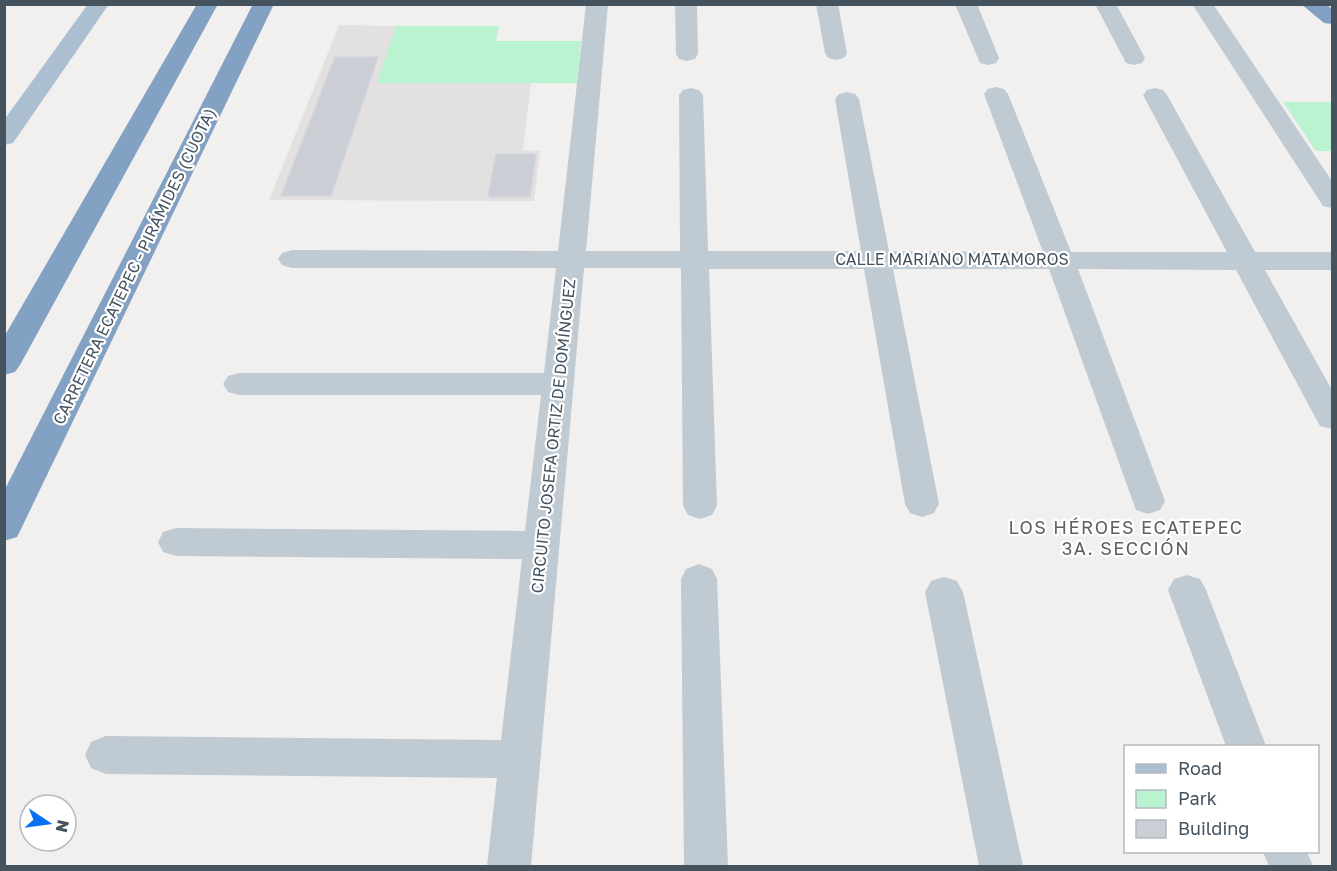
<svg xmlns="http://www.w3.org/2000/svg" width="1337" height="871" viewBox="0 0 1337 871" font-family="'Golos Text',sans-serif">
<style>
.education{fill:#e3e0e1}
.green{fill:#baf3d0}
.building{fill:#cbced4;stroke:#d3d5db;stroke-width:1.5}
.lines{fill:none;stroke-linecap:round;stroke-linejoin:round}
.minor{fill:#bfcad3;fill-rule:evenodd}
.major{fill:#acbfd1;fill-rule:evenodd}
.highway{fill:#83a2c3;fill-rule:evenodd}
.labels{text-anchor:middle;dominant-baseline:central;stroke-width:4.5;stroke-linejoin:round;paint-order:stroke}
.street-label{font-size:16px;fill:#45535f;stroke:#fff}
.neighbourhood-label{font-size:18px;letter-spacing:1.5px;fill:#5b6065;stroke:#fff}
</style>
<rect width="100%" height="100%" fill="#f2efef"/>
<path class="education" d="M 339,25 L 396,26 L 378,83 L 531,83 L 523,150 L 540,151 L 534,201 L 269,200 Z"/>
<path class="green" d="M 396,26 L 499,26 L 496,41 L 581,41 L 577,83 L 377,83 Z
M 1283,102 L 1332,102 L 1332,151 L 1316,151 Z"/>
<path class="building" d="M 335,57 L 378,57 L 331,196 L 281,196 Z
M 496,154 L 536,154 L 530,197 L 488,197 Z"/>
<g class="lines">
<path class="minor" d="M 586,4 L 608,4 L 586,251 L 680,251 L 679,95 L 683,90 L 691,88 L 699,90 L 703,95 L 708,251 L 861,251 L 835,99 L 839,94 L 847,92 L 855,94 L 859,99 L 889,251 L 1043,252 L 984,94 L 988,89 L 996,87 L 1004,89 L 1008,94 L 1071,252 L 1227,252 L 1143,95 L 1147,90 L 1155,88 L 1163,90 L 1167,95 L 1255,252 L 1332,252 L 1332,270 L 1265,270 L 1332,390 L 1332,429 L 1320,426 L 1236,270 L 1078,269 L 1165,501 L 1160,510 L 1148,514 L 1136,510 L 1049,269 L 893,269 L 939,504 L 934,513 L 922,517 L 910,513 L 905,504 L 864,269 L 709,269 L 717,506 L 712,515 L 700,519 L 688,515 L 683,506 L 681,268 L 584,268 L 531,866 L 487,866 L 497,778 L 106,774 L 91,768 L 85,755 L 91,742 L 106,736 L 501,740 L 522,559 L 176,556 L 163,552 L 158,542 L 163,532 L 176,528 L 525,531 L 541,395 L 239,395 L 228,392 L 223,384 L 228,376 L 239,373 L 544,373 L 556,268 L 292,268 L 282,265 L 278,259 L 282,253 L 292,250 L 558,251 Z
M 675,4 L 697,4 L 698,54 L 695,59 L 687,61 L 679,59 L 676,54 Z
M 816,4 L 838,4 L 847,53 L 844,58 L 836,60 L 828,58 L 825,53 Z
M 955,4 L 977,4 L 999,58 L 996,63 L 988,65 L 980,63 Z
M 1095,4 L 1116,4 L 1145,58 L 1142,63 L 1134,65 L 1126,63 Z
M 1192,4 L 1213,4 L 1332,181 L 1332,208 L 1323,206 Z
M 699,564 L 712,569 L 717,579 L 728,866 L 684,866 L 681,579 L 686,569 Z
M 1187,575 L 1200,579 L 1206,590 L 1266,746 L 1226,746 L 1168,590 L 1174,579 Z
M 944,577 L 957,581 L 963,592 L 1023,866 L 979,866 L 925,592 L 931,581 Z
M 1263,852 L 1307,852 L 1313,866 L 1269,866 Z"/>
<path class="major" d="M 88,4 L 109,4 L 13,143 L 4,145 L 4,120 Z"/>
<path class="highway" d="M 197,4 L 218,4 L 20,365 L 15,372 L 4,375 L 4,337 Z
M 253,4 L 274,4 L 22,527 L 17,537 L 4,541 L 4,491 Z
M 1301,4 L 1326,4 L 1332,9 L 1332,24 L 1324,23 Z"/>
</g>
<g class="labels">
<g class="street-label">
<text x="952" y="259">CALLE MARIANO MATAMOROS</text>
<text transform="translate(134 266) rotate(-64)">CARRETERA ECATEPEC - PIRÁMIDES (CUOTA)</text>
<text transform="translate(553 436) rotate(-84)">CIRCUITO JOSEFA ORTIZ DE DOMÍNGUEZ</text>
</g>
<g class="neighbourhood-label">
<text x="1126" y="527">LOS HÉROES ECATEPEC<tspan x="1126" dy="21">3A. SECCIÓN</tspan></text>
</g>
</g>
<rect width="1337" height="871" fill="none" stroke="#45535f" stroke-width="12"/>
<rect x="1124" y="745" width="195" height="108" fill="#ffffff" stroke="#b5babf" stroke-width="1.5"/>
<rect x="1136" y="764" width="30" height="9" fill="#acbfd1" stroke="#b5babf" stroke-width="1.5"/>
<text x="1178" y="775" font-size="18" fill="#45535f">Road</text>
<rect x="1136" y="790" width="30" height="18" fill="#baf3d0" stroke="#b5babf" stroke-width="1.5"/>
<text x="1178" y="805" font-size="18" fill="#45535f">Park</text>
<rect x="1136" y="820" width="30" height="18" fill="#cbced4" stroke="#b5babf" stroke-width="1.5"/>
<text x="1178" y="835" font-size="18" fill="#45535f">Building</text>
<g transform="translate(48 823) rotate(103)"><circle r="28" fill="#ffffff" stroke="#b5babf" stroke-width="1.5"/>
<path d="M0-4.5L10 22L0 15L-10 22Z" fill="#086ef3"/>
<text y="-9" font-size="16" font-weight="bold" text-anchor="middle" fill="#45535f">N</text>
</g>
</svg>
